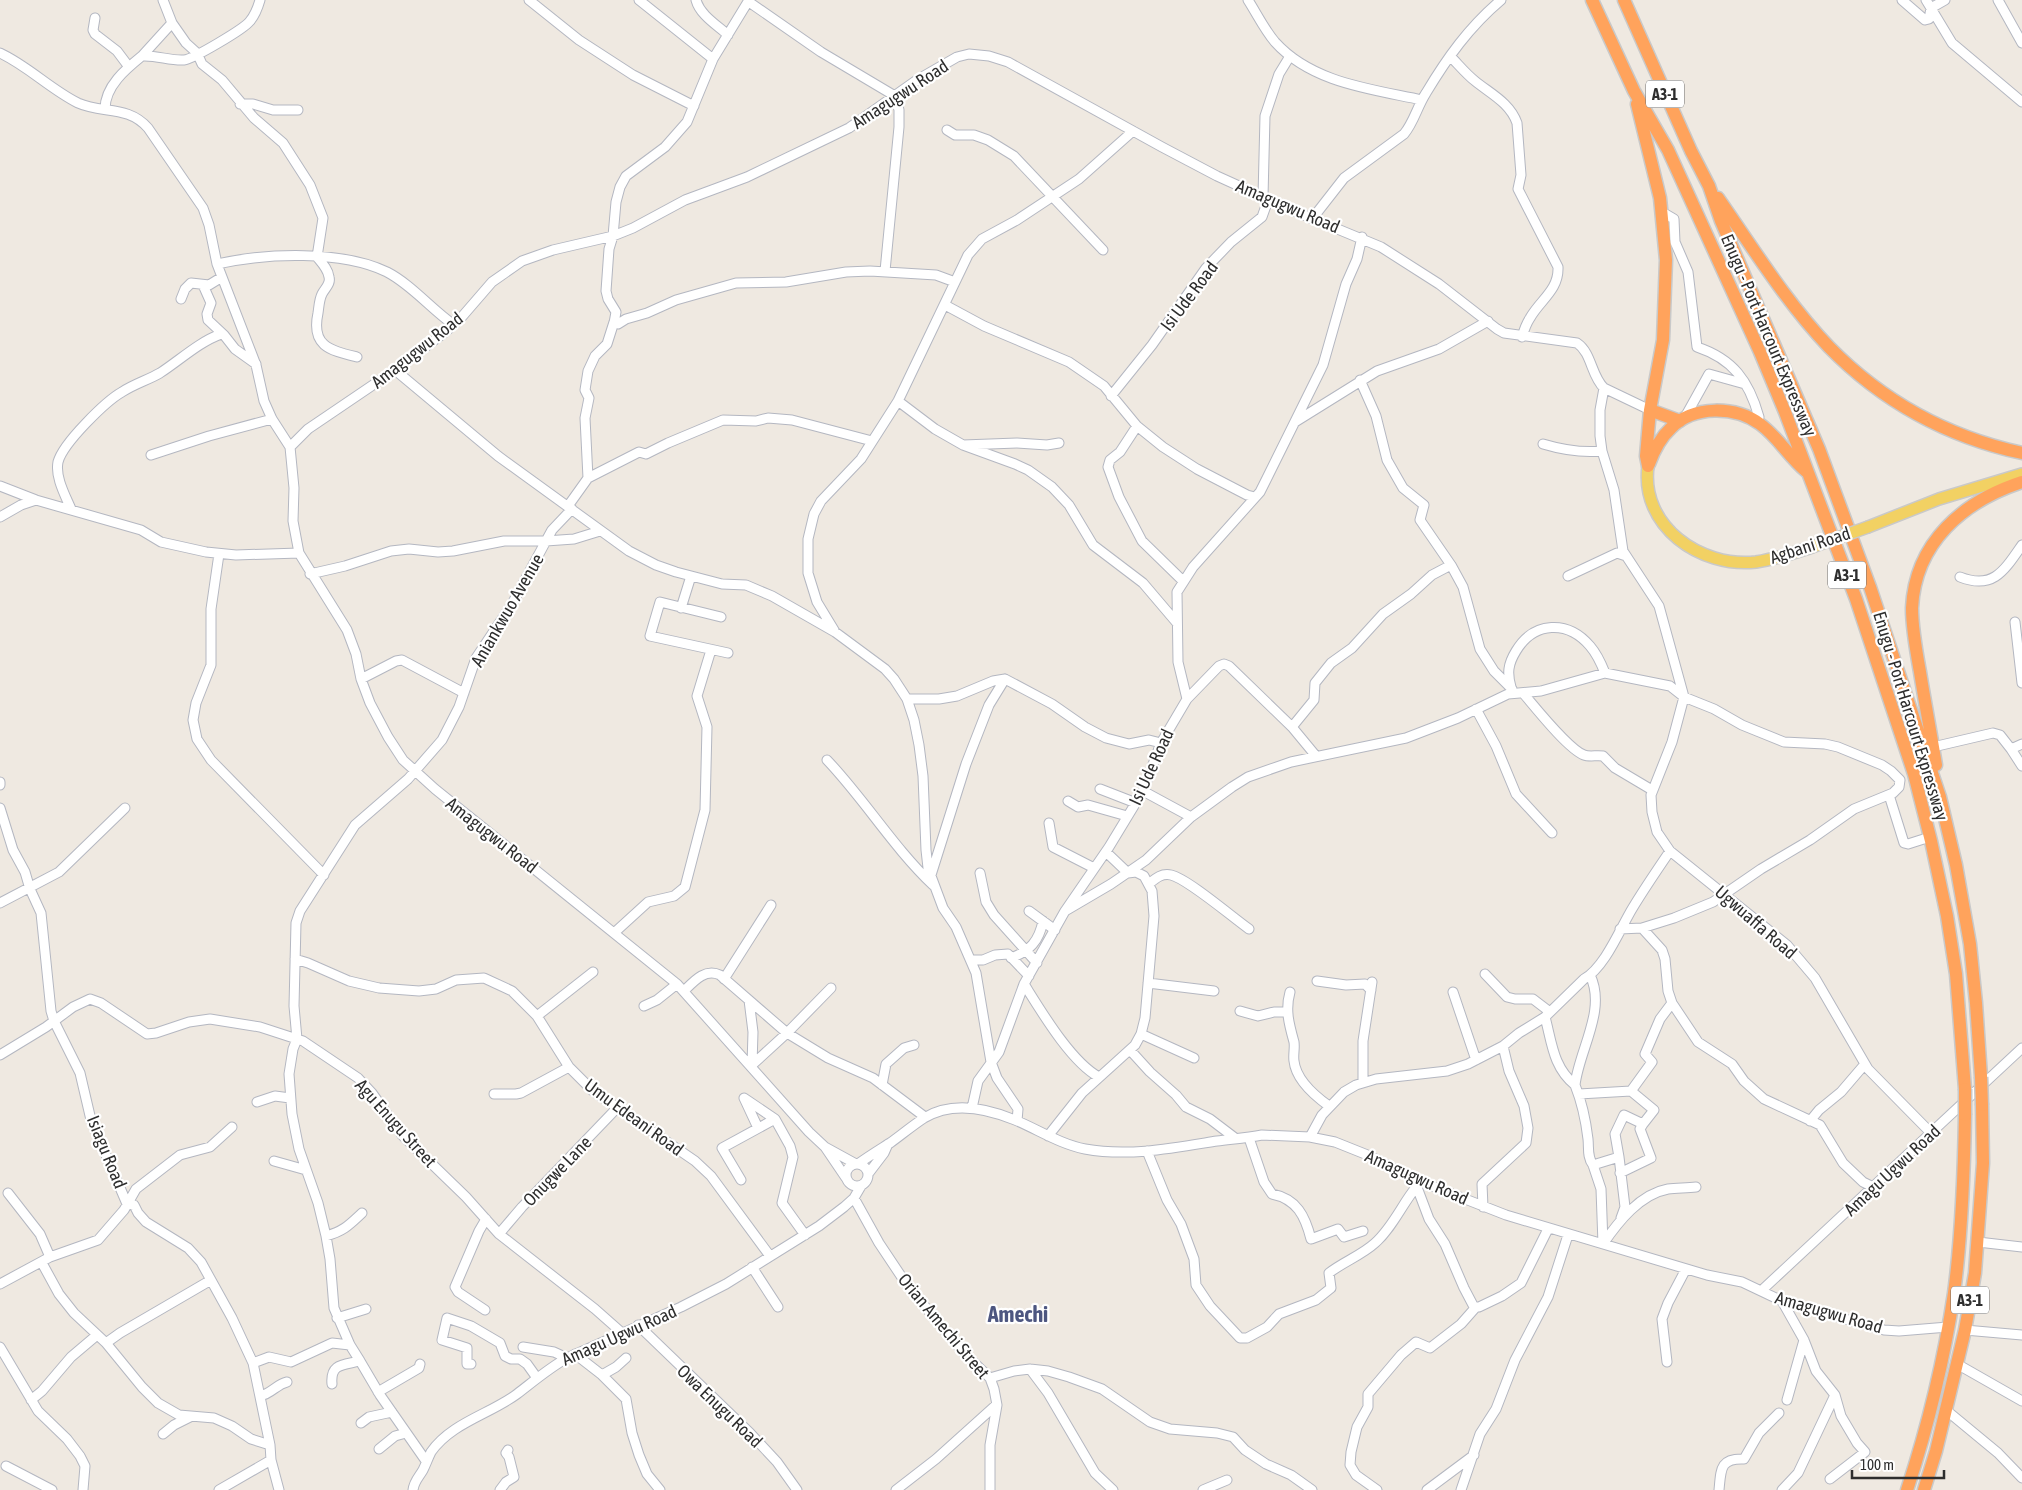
<svg xmlns="http://www.w3.org/2000/svg" width="2022" height="1490" viewBox="0 0 2022 1490" font-family="'Asap Condensed',sans-serif">
<style>
.lines{fill:none;stroke-linecap:round;stroke-linejoin:round}
.minor-casing{stroke:#b4b7c1;stroke-width:11}
.major-casing{stroke:#c9c9c9;stroke-width:14}
.highway-casing{stroke:#c9c9c9;stroke-width:15}
.minor{stroke:#fff;stroke-width:9}
.major{stroke:#f2d163;stroke-width:11}
.highway{stroke:#ffa35c;stroke-width:12}
.major-bridge-casing{stroke:#c9c9c9;stroke-width:14;stroke-linecap:butt}
.highway-bridge-casing{stroke:#c9c9c9;stroke-width:15;stroke-linecap:butt}
.major-bridge{stroke:#f2d163;stroke-width:11}
.highway-bridge{stroke:#ffa35c;stroke-width:12}
.labels{text-anchor:middle;dominant-baseline:central;stroke-width:4.5;stroke-linejoin:round;paint-order:stroke}
.shield{fill:#fff;stroke:#6d6d6d;stroke-width:1}
.shield-label{font-size:16px;font-weight:bold;fill:#2e2e2e}
.street-label{font-size:18px;fill:#2e2e2e;stroke:#fff}
.district-label{font-size:22px;font-weight:bold;fill:#4d5680;stroke:#fff}
</style>
<rect width="100%" height="100%" fill="#efe9e1"/>
<g class="lines">
<g class="minor-casing">
<path id="minor" d="M 163,0 L 172,23 L 186,43 L 197,53 L 202,64 L 222,80 L 254,118 L 283,143 L 310,185 L 323,218 L 317,257 C 322,263 328,269 329,277 C 331,284 325,288 322,294 C 319,300 319,307 318,313 C 311,346 329,350 357,357
M 529,0 L 579,40 L 633,75 L 694,106
M 639,0 L 713,59
M 696,0 C 700,15 717,25 728,35
M 749,0 L 713,59 L 687,122 L 665,147 L 626,176 L 620,187 L 616,202 L 613,236 L 609,249 L 606,291 L 608,299 L 616,312 L 614,323 L 618,324 L 626,319 L 647,313 L 676,300 L 736,283 L 786,282 L 846,272 L 870,271 L 936,275 L 955,282
M 1248,0 C 1257,14 1264,29 1275,42 C 1312,83 1371,89 1422,100
M 1902,0 L 1925,20 L 1929,19 L 1931,8 L 1945,0
M 1926,0 L 1952,43 L 2022,102
M 1998,0 L 2022,43
M 749,2 L 821,52 L 895,96 L 899,110 L 899,127 L 885,271
M 95,18 L 93,30 L 95,34 L 117,51 L 129,67
M 0,53 C 28,66 50,89 78,103 C 102,114 128,105 148,128 L 203,208 L 209,225 L 217,264 L 256,365 L 264,401 L 272,419 L 290,447 L 294,488 L 293,521 L 299,553 L 347,630 L 356,654 L 361,679 L 370,703 L 388,737 L 403,760 L 435,789 L 677,984 L 809,1132 L 825,1147 L 856,1164
M 142,56 L 172,23
M 1450,56 C 1458,64 1466,74 1475,81 C 1491,94 1510,103 1517,123 L 1521,175 L 1518,189 L 1558,267 C 1559,290 1540,300 1530,318 C 1526,324 1524,330 1522,337
M 240,104 L 253,104 L 273,110 L 298,110
M 105,109 C 105,86 126,69 142,56 C 157,55 170,61 184,60 C 193,59 244,29 250,21 C 255,15 258,7 260,0
M 947,130 L 955,135 L 974,135 L 988,140 L 1014,156 L 1103,250
M 1263,197 L 1265,116 L 1279,74 L 1290,56
M 1662,212 L 1674,219 L 1675,242 L 1688,272 L 1697,347 C 1733,359 1749,381 1759,417
M 1312,219 L 1344,178 L 1404,134 C 1414,122 1417,107 1426,93 C 1447,58 1469,27 1501,0
M 217,264 C 267,253 341,250 387,272 C 412,285 431,309 454,325
M 203,285 L 211,303 L 207,314 L 208,320 L 224,335 L 235,349 L 256,364
M 181,299 L 185,289 L 191,283 L 209,285 L 222,277
M 945,305 L 984,326 L 1069,362 L 1104,386 L 1137,426 L 1163,447 L 1197,469 L 1247,495 L 1255,497
M 395,370 L 498,456 L 629,551 L 656,565 L 676,572 L 722,584 L 746,585 L 772,596 L 835,632 L 885,669 L 894,679 L 907,699 L 914,720 L 919,745 L 923,776 L 926,850 L 928,868 L 943,908 L 956,927 L 976,973 L 991,1062 L 997,1078 L 1018,1109 L 1017,1121
M 1360,380 L 1376,416 L 1387,460 L 1403,488 L 1424,505 L 1420,520 L 1451,565
M 1604,388 L 1600,410 L 1600,436 L 1602,451 L 1614,490 L 1623,551 L 1659,606 L 1684,697 L 1672,742 L 1651,795 L 1652,812 L 1657,832 L 1670,851 L 1787,945 L 1815,978 L 1868,1069 L 1931,1133
M 1111,396 L 1152,345 L 1206,268 L 1231,242 L 1262,217 L 1268,200
M 898,401 L 935,429 L 963,445 L 1017,443 L 1047,445 L 1059,443
M 1684,419 L 1709,374 L 1745,384
M 1295,422 L 1377,371 L 1439,349 L 1488,321
M 1137,426 L 1120,452 L 1110,460 L 1108,467 L 1119,497 L 1142,541 L 1183,581
M 1543,444 C 1563,450 1582,453 1602,451
M 963,445 L 1015,464 L 1028,470 L 1052,487 L 1069,505 L 1093,545 L 1143,583 L 1177,623
M 290,447 L 308,429 L 395,370 L 445,332 L 460,319 L 492,282 L 522,261 L 553,250 L 613,236 L 633,228 L 685,200 L 747,177 L 849,128 L 917,80 L 957,57 L 969,54 L 989,56 L 1008,62 L 1162,147 L 1217,176 L 1294,211 L 1381,247 L 1439,284 L 1497,329 L 1504,333 L 1577,343 C 1592,353 1591,376 1604,388 L 1650,410
M 151,455 L 209,436 L 272,419
M 588,478 L 639,452 L 646,454 L 668,443 L 723,420 L 756,421 L 768,418 L 792,420 L 872,441
M 0,486 L 36,500 L 141,530 L 161,542 L 206,552 L 236,555 L 299,553
M 568,506 L 588,478 L 585,418 L 589,398 L 585,390 L 588,371 L 595,356 L 607,344 L 614,322
M 71,509 C 65,495 55,477 58,462 C 63,443 106,401 122,392 C 134,384 148,380 160,373 C 180,360 199,342 221,334
M 0,517 L 21,505 L 36,500
M 219,554 L 211,609 L 211,665 L 196,703 L 193,720 L 197,739 L 211,760 L 324,875
M 310,574 L 345,566 L 391,551 L 409,549 L 438,552 L 453,551 L 504,541 L 546,541 L 552,530 L 572,509
M 1568,576 L 1617,553 L 1626,556
M 1960,577 C 1993,590 2004,571 2022,545
M 681,608 L 691,576
M 721,617 L 660,602 L 650,636 L 728,653
M 2015,622 L 2022,683
M 834,630 L 817,602 L 808,573 L 808,539 L 814,514 L 821,501 L 861,459 L 898,401 L 968,255 L 982,239 L 1017,220 L 1079,179 L 1133,131
M 361,679 L 396,661 L 402,660 L 464,693
M 1511,687 C 1507,673 1508,664 1516,651 C 1534,621 1568,620 1590,646 C 1597,654 1601,663 1605,673
M 1523,693 C 1535,707 1568,749 1584,755 C 1589,757 1597,755 1603,756 L 1615,768 L 1652,790
M 907,699 L 939,699 L 957,696 L 993,681 L 1005,679 L 1052,704 L 1085,727 L 1106,738 L 1129,744 L 1149,740 L 1161,743
M 1187,699 L 1178,662 L 1177,592 L 1193,567 L 1260,492 L 1267,478 L 1323,365 L 1346,284 L 1357,259 L 1362,237
M 1476,709 L 1496,746 L 1516,794 L 1552,833
M 1292,727 L 1314,700 L 1315,683 L 1331,663 L 1352,648 L 1383,614 L 1411,594 L 1432,575 L 1451,565 L 1463,587 L 1480,649 L 1494,671 L 1512,689
M 1933,747 L 1993,733 L 2000,735 L 2011,749 L 2022,744
M 2011,749 L 2022,766
M 827,760 C 865,800 893,847 933,885
M 0,782 L 0,785
M 1100,789 L 1136,803
M 1143,791 L 1191,817
M 1889,795 L 1904,843 L 1908,844 L 1930,837
M 1068,801 L 1078,807 L 1088,805 L 1127,816
M 0,808 L 13,850 L 25,872 L 30,889 L 41,913 L 51,1011 L 54,1021 L 80,1073 L 91,1120 L 127,1204 L 134,1205 L 138,1213 L 146,1222 L 188,1248 L 201,1262 L 232,1318 L 253,1363 L 270,1445 L 271,1460 L 279,1490
M 1049,823 L 1053,847 L 1094,868
M 980,873 L 986,902 L 994,915 L 1037,963
M 931,875 L 966,764 L 989,705 L 1005,679
M 1150,883 C 1156,878 1162,873 1171,875 C 1188,879 1232,917 1249,929
M 0,903 L 59,872 L 125,808
M 1029,911 L 1055,930
M 1065,911 L 1111,884 L 1146,860 L 1191,817 L 1232,787 L 1248,777 L 1291,762 L 1406,738 L 1458,718 L 1508,694 L 1541,691 L 1605,673 L 1670,686 L 1684,697 L 1714,709 L 1742,725 L 1784,742 L 1825,744 L 1838,747 L 1882,765 L 1891,771 L 1900,780
M 1642,928 L 1662,950 L 1665,959 L 1668,991 L 1672,1003 L 1698,1042 L 1732,1064 L 1744,1081 L 1764,1099 L 1820,1125 L 1843,1163 L 1863,1182 L 1873,1187
M 1620,929 L 1642,928 L 1674,918 L 1713,902 L 1761,869 L 1810,840 L 1854,809 L 1893,793 L 1899,787 L 1900,780
M 614,933 L 648,902 L 674,896 L 685,887 L 705,810 L 707,727 L 697,696 L 711,650
M 1011,958 C 1030,951 1039,941 1043,921
M 295,959 L 308,963 L 349,981 L 379,988 L 419,991 L 436,989 L 456,980 L 484,978 L 512,991 L 537,1016 L 569,1067 L 593,1091 L 695,1161 L 711,1176 L 770,1256
M 971,960 L 983,960 L 995,955 L 1008,954 L 1029,976
M 1485,974 L 1507,997 L 1515,999 L 1533,999 L 1550,1012
M 1590,975 C 1607,1010 1579,1050 1575,1085 C 1581,1100 1586,1122 1588,1139 C 1589,1148 1587,1157 1593,1165
M 724,979 L 771,905
M 1317,981 L 1346,985 L 1365,984 L 1371,990
M 1148,983 L 1214,991
M 1024,984 C 1041,1011 1071,1062 1099,1077
M 684,991 C 694,981 705,968 720,975 L 787,1033 L 828,1058 L 873,1078 L 925,1117
M 1290,992 C 1285,1010 1289,1024 1294,1042 C 1295,1048 1293,1055 1294,1061 C 1296,1080 1315,1096 1329,1106
M 1453,992 L 1476,1060
M 749,1000 L 753,1032 L 752,1065
M 1672,1003 L 1660,1019 L 1645,1054 L 1652,1062 L 1631,1091 L 1654,1110 L 1643,1124 L 1624,1115 L 1615,1134 L 1619,1157 L 1593,1165 L 1601,1189 L 1603,1244 C 1618,1222 1640,1194 1668,1189 C 1677,1188 1687,1188 1696,1187
M 644,1006 L 657,1000 L 677,984
M 1240,1011 L 1258,1016 L 1274,1012 L 1286,1012
M 537,1016 L 593,972
M 1545,1017 C 1552,1043 1553,1067 1575,1085
M 1141,1034 L 1194,1058
M 1130,1050 L 1150,1072 L 1176,1095 L 1186,1107 L 1210,1119 L 1235,1138
M 0,1055 L 46,1027 L 73,1007 L 90,999 L 101,1003 L 147,1034 L 156,1033 L 189,1022 L 210,1019 L 260,1027 L 303,1041 L 358,1078 L 372,1093 L 402,1135 L 466,1197 L 499,1234 L 595,1309 L 621,1332
M 752,1065 L 787,1033 L 831,988
M 1363,1082 L 1363,1041 L 1372,982
M 882,1085 L 886,1064 L 904,1048 L 914,1045
M 494,1094 L 516,1094 L 521,1093 L 569,1067
M 1579,1094 L 1631,1091
M 257,1102 L 275,1096 L 290,1098
M 972,1108 L 978,1081 L 999,1052 L 1024,984 L 1065,911 L 1109,847 L 1143,791 L 1161,743 L 1187,699 L 1219,666 L 1224,664 L 1229,666 L 1292,727 L 1316,756
M 1810,1121 L 1819,1110 L 1841,1092 L 1865,1064
M 758,1128 L 744,1098 L 775,1119
M 1048,1136 L 1082,1093 L 1135,1045 L 1141,1034 L 1145,1018 L 1154,916 L 1152,891 L 1144,876 L 1136,872 L 1128,873 L 1106,852
M 1310,1137 L 1322,1115 L 1344,1092 L 1356,1085 L 1376,1079 L 1447,1071 L 1468,1064 L 1503,1046 L 1519,1033 L 1545,1017 L 1584,979 C 1605,967 1620,929 1632,909 C 1644,889 1657,870 1670,851
M 1249,1138 L 1264,1182 L 1272,1194 C 1297,1199 1305,1216 1311,1239 L 1338,1229 L 1344,1237 L 1363,1231
M 825,1147 L 846,1178
M 1147,1151 L 1167,1200 L 1181,1224 L 1194,1259 L 1196,1285 L 1210,1306 L 1240,1338 L 1247,1338 L 1267,1327 L 1279,1314 L 1316,1300 L 1331,1288 L 1329,1273 C 1343,1262 1362,1255 1375,1243 C 1393,1227 1402,1204 1417,1186
M 1619,1157 L 1625,1207 L 1621,1218
M 274,1161 L 306,1170
M846 1175a11 11 0 1 1 22 0a11 11 0 1 1-22 0Z
M 858,1164 C 869,1156 879,1150 890,1143 C 901,1135 912,1126 924,1118 C 952,1101 986,1108 1015,1120 C 1039,1130 1060,1144 1085,1149 C 1129,1157 1174,1148 1217,1141 C 1232,1139 1247,1138 1262,1135 L 1310,1137 L 1335,1142 L 1370,1156 L 1414,1179 L 1506,1215 L 1707,1275 L 1742,1282 L 1782,1301 L 1884,1330 L 1899,1331 L 1948,1327
M 1620,1173 L 1651,1158 L 1640,1129 L 1643,1124
M 868,1174 L 884,1153 L 888,1144
M 741,1180 L 722,1148 L 775,1119 L 790,1146 L 793,1157 L 782,1203 L 805,1235
M 1415,1182 L 1429,1219 L 1445,1244 L 1464,1288 L 1474,1307 L 1479,1307 L 1502,1296 L 1521,1283 L 1548,1229
M 8,1193 L 40,1234 L 50,1257
M 854,1198 L 879,1243 L 907,1285 L 963,1352 L 990,1378 L 994,1389 L 997,1405 L 990,1445 L 990,1490
M 1483,1207 L 1482,1184 L 1526,1143 L 1528,1128 L 1524,1106 L 1509,1071 L 1503,1046
M 499,1234 L 522,1207 L 616,1109
M 326,1236 C 344,1231 349,1225 362,1213
M 1978,1242 L 2022,1247
M 42,1263 L 59,1294 L 74,1313 L 106,1343 L 142,1387 L 158,1403 L 179,1415 L 214,1418 L 232,1426 L 251,1439 L 270,1445
M 752,1267 L 778,1307
M 0,1284 L 50,1257 L 98,1240 L 124,1210 L 136,1189 L 180,1155 L 210,1147 L 232,1127
M 1761,1291 L 2022,1048
M 1782,1301 L 1804,1340 L 1816,1371 L 1835,1395 L 1841,1416 L 1857,1443 L 1865,1452 L 1830,1479
M 485,1310 L 458,1292 L 455,1287 L 479,1231 L 486,1219
M 337,1318 L 366,1309
M 638,1325 L 750,1433 L 777,1462 L 797,1490
M 1965,1330 L 2022,1335
M 106,1343 L 120,1333 L 211,1280
M 0,1347 L 38,1411 L 67,1439 L 80,1456 L 85,1466 L 83,1490
M 523,1347 L 554,1352 L 567,1358
M 575,1354 L 602,1375 L 626,1399 L 632,1433 L 639,1455 L 647,1474 L 660,1490
M 1667,1362 L 1662,1319 L 1668,1303 L 1686,1269
M 253,1363 L 269,1357 L 291,1362 L 332,1343 L 350,1345
M 471,1364 L 467,1364 L 467,1348 L 442,1340 L 447,1318 L 471,1326 L 500,1343 L 505,1356 L 511,1359 L 520,1359 L 527,1364 L 537,1378
M 1957,1364 L 2022,1401
M 1030,1369 L 1048,1393 L 1095,1473 L 1113,1490
M 602,1375 L 616,1367 L 626,1358
M 990,1378 L 1014,1371 L 1030,1369 L 1048,1371 L 1069,1377 L 1102,1389 L 1150,1422 L 1170,1429 L 1217,1433 L 1233,1437 L 1245,1450 L 1266,1464 L 1291,1475 L 1312,1490
M 332,1384 C 330,1363 344,1365 360,1361
M 378,1392 L 419,1368 L 420,1364
M 260,1396 C 271,1394 277,1384 287,1382
M 31,1400 L 42,1391 L 71,1357 L 97,1335
M 1787,1400 L 1804,1340
M 1946,1410 L 1998,1453 L 2022,1478
M 361,1423 L 369,1417 L 392,1412
M 163,1434 L 174,1425 L 190,1417
M 379,1449 L 395,1436 L 406,1433
M 426,1461 L 380,1395 L 360,1361 L 350,1345 L 334,1308 L 330,1259 L 326,1236 L 318,1203 L 299,1149 L 292,1114 L 289,1074 L 293,1049 L 297,1039 L 294,1006 L 296,923 L 300,911 L 355,825 L 408,779 L 442,740 L 459,707 L 476,658 L 512,604 L 546,541 L 574,539 L 600,531
M 6,1466 L 52,1490
M 219,1490 L 271,1460
M 413,1490 C 414,1481 419,1477 423,1470 C 426,1464 428,1458 431,1452 C 451,1423 490,1414 517,1394 C 534,1381 549,1368 567,1358 L 681,1307 L 726,1284 L 819,1226 L 844,1207 L 854,1198 L 861,1186
M 500,1490 L 506,1482 L 514,1477 L 509,1457 L 506,1453 L 508,1450
M 896,1490 L 936,1459 L 996,1405
M 1203,1490 L 1227,1480
M 1377,1490 L 1356,1475 L 1350,1465 L 1351,1452 L 1357,1427 L 1368,1407 L 1368,1394 L 1401,1355 L 1416,1342 L 1430,1348 L 1461,1324 L 1476,1307
M 1427,1490 L 1474,1455
M 1461,1490 L 1480,1434 L 1496,1409 L 1515,1360 L 1548,1297 L 1568,1235
M 1719,1490 C 1721,1469 1720,1458 1744,1459 L 1759,1433 L 1779,1413
M 1782,1490 L 1798,1473 L 1835,1395"/>
</g>
<g class="major-casing">
<path id="major" d="M 1648,466 C 1640,526 1700,568 1756,562 C 1775,559 1794,553 1812,547
M 1868,527 L 1939,499 L 2022,474"/>
</g>
<g class="highway-casing">
<path id="highway" d="M 1592,0 L 1634,91 L 1668,150 L 1760,352 L 1785,412 L 1856,599 L 1914,774 L 1931,841 L 1947,916 L 1956,974 L 1965,1089
M 1624,0 L 1691,151 L 1709,186 L 1721,221 L 1819,449 L 1870,587 L 1940,797 L 1956,865 L 1970,944 L 1976,1003 L 1981,1077
M 1637,104 L 1660,198 L 1666,260 L 1663,340 L 1650,410 L 1646,456 L 1648,466
M 1718,198 C 1753,248 1786,302 1829,347 C 1882,401 1948,437 2022,453
M 1650,410 L 1680,421
M 1649,464 C 1654,450 1660,438 1671,428 C 1694,405 1735,406 1760,424 C 1778,437 1789,457 1806,471
M 1936,765 C 1931,734 1925,703 1920,672 C 1916,650 1912,629 1912,608 C 1915,542 1964,501 2022,482
M 1907,1490 C 1928,1426 1944,1360 1954,1293 C 1962,1234 1964,1174 1965,1115
M 1924,1490 L 1936,1451 L 1965,1330 L 1975,1273 L 1983,1163 L 1982,1105"/>
</g>
<use href="#minor" class="minor"/>
<use href="#major" class="major"/>
<use href="#highway" class="highway"/>
<g class="major-bridge-casing">
<path id="major-bridge" d="M 1812,547 L 1868,527"/>
</g>
<g class="highway-bridge-casing">
<path id="highway-bridge" d="M 1981,1077 L 1982,1105
M 1965,1089 L 1965,1115"/>
</g>
<use href="#major-bridge" class="major-bridge"/>
<use href="#highway-bridge" class="highway-bridge"/>
</g>
<g class="labels">
<g class="shield">
<rect x="1646" y="80.5" width="38" height="27" rx="4"/>
<rect x="1828" y="561.5" width="38" height="27" rx="4"/>
<rect x="1951" y="1286.5" width="38" height="27" rx="4"/>
</g>
<g class="shield-label">
<text x="1665" y="94">A3-1</text>
<text x="1847" y="575">A3-1</text>
<text x="1970" y="1300">A3-1</text>
</g>
<g class="street-label">
<text transform="translate(900 94) rotate(-33)">Amagugwu Road</text>
<text transform="translate(1288 206) rotate(23)">Amagugwu Road</text>
<text transform="translate(1189 296) rotate(-53)">Isi Ude Road</text>
<text transform="translate(1769 335) rotate(67)">Enugu - Port Harcourt Expressway</text>
<text transform="translate(417 350) rotate(-38)">Amagugwu Road</text>
<text transform="translate(1810 545) rotate(-18)">Agbani Road</text>
<text transform="translate(507 610) rotate(-60)">Aniankwuo Avenue</text>
<text transform="translate(1911 716) rotate(73)">Enugu - Port Harcourt Expressway</text>
<text transform="translate(1151 767) rotate(-65)">Isi Ude Road</text>
<text transform="translate(492 835) rotate(38)">Amagugwu Road</text>
<text transform="translate(1756 922) rotate(41)">Ugwuaffa Road</text>
<text transform="translate(634 1117) rotate(36)">Umu Edeani Road</text>
<text transform="translate(396 1123) rotate(48)">Agu Enugu Street</text>
<text transform="translate(107 1152) rotate(68)">Isiagu Road</text>
<text transform="translate(1892 1170) rotate(-43)">Amagu Ugwu Road</text>
<text transform="translate(557 1171) rotate(-46)">Onugwe Lane</text>
<text transform="translate(1417 1177) rotate(24)">Amagugwu Road</text>
<text transform="translate(1829 1312) rotate(16)">Amagugwu Road</text>
<text transform="translate(944 1326) rotate(50)">Orian Amechi Street</text>
<text transform="translate(619 1335) rotate(-24)">Amagu Ugwu Road</text>
<text transform="translate(720 1406) rotate(44)">Owa Enugu Road</text>
</g>
<g class="district-label">
<text x="1018" y="1314">Amechi</text>
</g>
</g>
<path d="M1852 1470v8h92v-8" fill="none" stroke="#2e2e2e" stroke-width="2.5"/>
<text x="1860" y="1470" font-size="15" fill="#2e2e2e" stroke="#ffffff" stroke-width="4" paint-order="stroke">100 m</text>
</svg>
